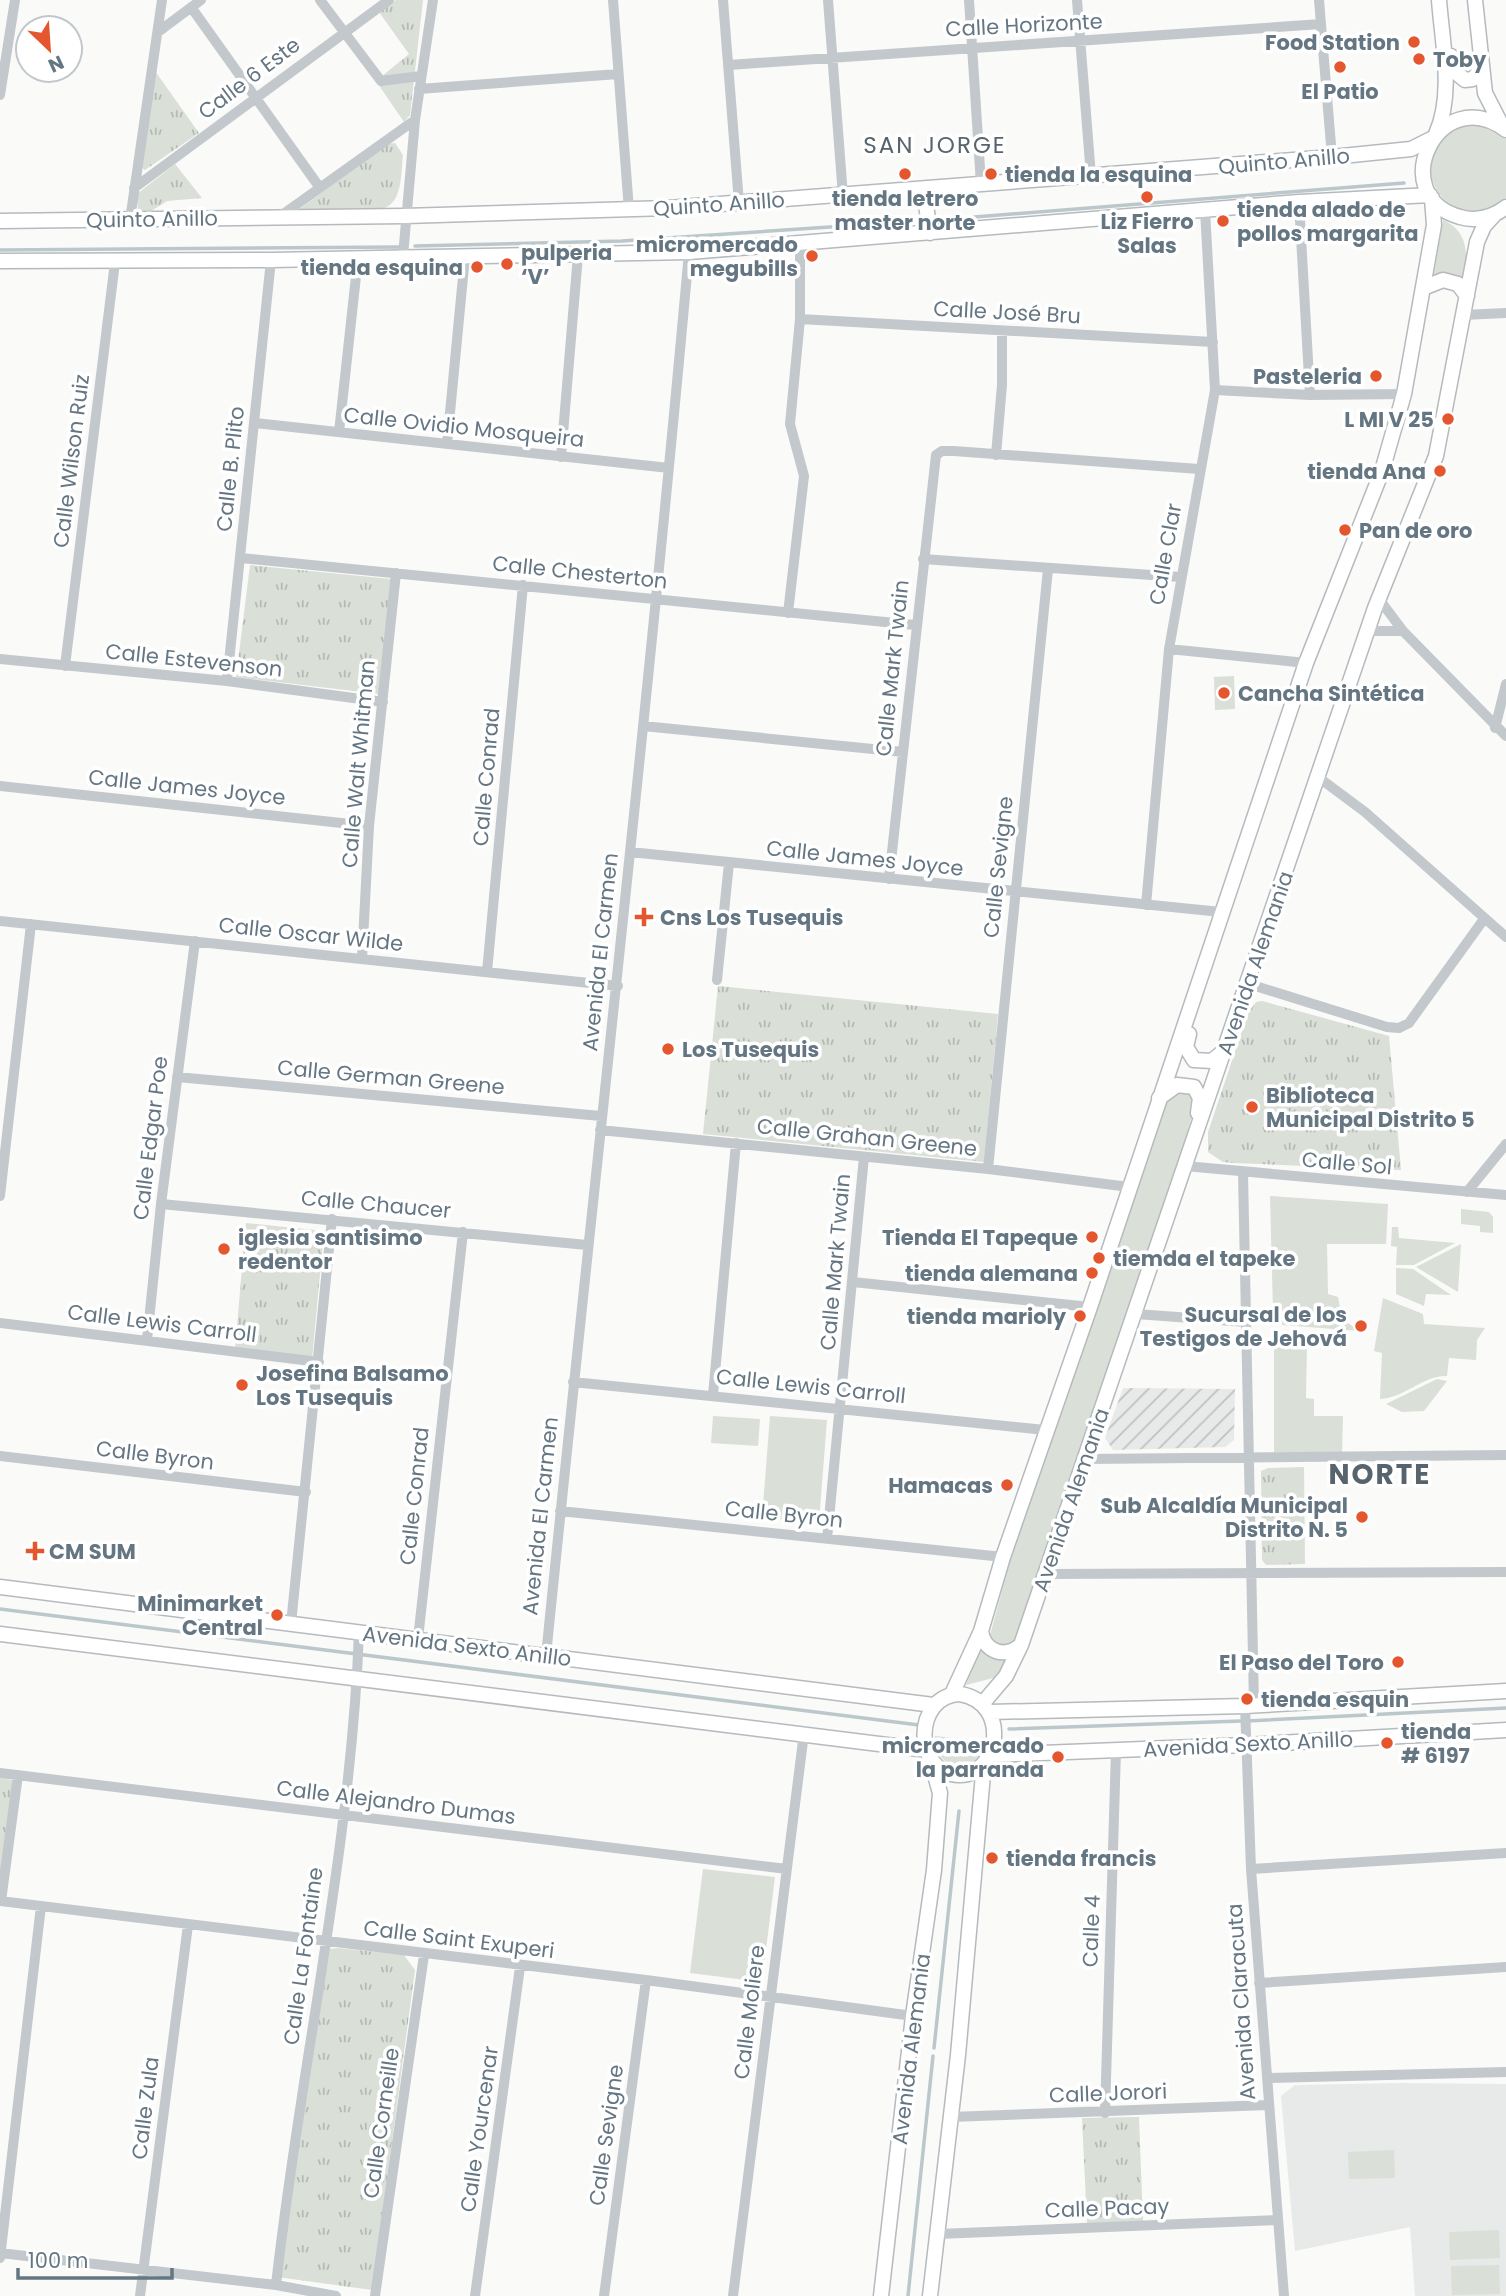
<svg xmlns="http://www.w3.org/2000/svg" width="1506" height="2296" viewBox="0 0 1506 2296" font-family="Poppins,sans-serif">
<style>
.built{fill:#e8e9e9}
.industrial{fill:url(#industrial-furrows)}
.grass{fill:#dadfd7}
.park{fill:url(#park-tufts)}
.lines{fill:none;stroke-linecap:round;stroke-linejoin:round}
.stream{stroke:#bbc7cb;stroke-width:3.5}
.major-casing{stroke:#b5babe;stroke-width:17}
.minor{stroke:#c3c8cc;stroke-width:10}
.major{stroke:#fff;stroke-width:14}
.poi-dot{fill:#e4572e;stroke:#fff;stroke-width:2.5}
.labels{text-anchor:middle;dominant-baseline:central;stroke-width:7;stroke-linejoin:round;paint-order:stroke}
.street-label{font-size:21px;fill:#657683;stroke:#fff}
.poi-label{font-size:21px;font-weight:bold;fill:#657683;stroke:#fff;text-anchor:start}
.neighbourhood-label{font-size:23px;letter-spacing:2px;fill:#57646e;stroke:#fff}
.district-label{font-size:28px;font-weight:bold;letter-spacing:2px;fill:#57646e;stroke:#fff}
</style>
<defs>
<pattern id="industrial-furrows" width="10" height="10" patternUnits="userSpaceOnUse" patternTransform="scale(1.75)"><rect width="10" height="10" fill="#e8e9e9"/><path d="M-1 1l2-2M0 10L10 0M9 11l2-2" fill="none" stroke="#c0c1c2"/></pattern>
<pattern id="park-tufts" width="24" height="20" patternUnits="userSpaceOnUse" patternTransform="scale(1.75)"><rect width="24" height="20" fill="#dadfd7"/><path d="M3 7l-1-3M5 7V3M7 7l1-3M15 17l-1-3M17 17v-4M19 17l1-3" fill="none" stroke="#b4b9b4"/></pattern>
</defs>
<rect width="100%" height="100%" fill="#fafaf8"/>
<path class="built" d="M 1401,2083 L 1506,2084 L 1506,2296 L 1415,2296 L 1410,2227 L 1295,2251 L 1281,2096 L 1295,2085 Z"/>
<path class="industrial" d="M 1123,1388 L 1235,1389 L 1234,1440 L 1225,1447 L 1113,1450 L 1105,1438 Z"/>
<path class="grass" d="M 1466,126 L 1482,126 L 1506,139 L 1506,198 C 1451,250 1390,149 1466,126 Z
M 1443,220 C 1469,231 1468,256 1464,280 L 1451,274 L 1434,274 Z
M 1234,676 L 1235,709 L 1215,710 L 1214,677 Z
M 1182,1091 L 1190,1092 L 1196,1102 L 1169,1195 L 1020,1638 L 1006,1647 L 996,1644 L 990,1635 L 1014,1547 L 1167,1099 Z
M 1270,1196 L 1388,1204 L 1386,1244 L 1327,1244 L 1328,1294 L 1338,1297 L 1342,1319 L 1360,1331 L 1282,1325 L 1281,1314 L 1273,1310 Z
M 1461,1209 L 1489,1212 L 1493,1217 L 1493,1233 L 1480,1232 L 1480,1226 L 1461,1224 Z
M 1392,1227 L 1398,1227 L 1399,1238 L 1455,1243 L 1414,1265 L 1396,1265 L 1397,1247 L 1391,1246 Z
M 1461,1244 L 1458,1292 L 1416,1267 Z
M 1396,1268 L 1413,1269 L 1451,1295 L 1426,1294 L 1424,1306 L 1396,1294 Z
M 1383,1298 L 1423,1314 L 1424,1324 L 1485,1328 L 1477,1340 L 1476,1360 L 1449,1358 L 1447,1376 C 1423,1375 1405,1398 1380,1399 L 1382,1353 L 1374,1351 Z
M 1277,1344 L 1307,1344 L 1306,1398 L 1314,1399 L 1314,1416 L 1343,1416 L 1342,1453 L 1274,1452 L 1274,1346 Z
M 1437,1379 L 1447,1381 L 1424,1411 L 1402,1412 L 1386,1404 Z
M 713,1416 L 760,1419 L 758,1446 L 711,1443 Z
M 770,1416 L 827,1420 L 819,1522 L 762,1518 Z
M 980,1648 L 990,1657 L 1011,1660 L 997,1677 L 966,1685 Z
M 935,1736 L 974,1740 L 984,1737 C 982,1754 976,1766 958,1768 C 943,1763 934,1752 935,1736 Z
M 703,1869 L 775,1877 L 762,1982 L 690,1973 Z
M 1394,2150 L 1395,2178 L 1349,2179 L 1348,2152 Z
M 1499,2230 L 1500,2258 L 1450,2260 L 1449,2232 Z
M 1499,2265 L 1500,2294 L 1452,2295 L 1451,2266 Z"/>
<path class="park" d="M 396,0 L 423,0 L 410,115 L 404,122 L 376,81 L 409,54 L 379,12 Z
M 155,71 L 199,133 L 145,170 L 141,167 Z
M 395,143 L 403,155 C 401,172 403,205 381,209 L 298,210 L 388,144 Z
M 175,164 L 202,198 L 167,201 L 148,213 L 138,211 L 137,194 Z
M 250,565 L 391,579 L 379,694 L 236,677 Z
M 718,986 L 998,1014 L 984,1162 L 703,1134 Z
M 1262,1001 L 1389,1036 L 1401,1170 L 1234,1163 L 1223,1162 L 1208,1152 L 1208,1132 L 1248,1013 L 1256,1002 Z
M 246,1223 L 324,1231 L 312,1360 L 235,1349 Z
M 1304,1467 L 1305,1564 L 1266,1565 L 1262,1560 L 1261,1471 L 1268,1468 Z
M 0,1778 L 18,1781 L 0,1895 Z
M 338,1948 L 404,1955 L 415,1970 L 372,2290 L 277,2277 L 330,1949 Z
M 1139,2117 L 1143,2223 L 1087,2224 L 1082,2118 Z"/>
<g class="lines">
<path class="stream" d="M 937,220 L 1404,183
M 415,246 L 622,241 L 920,221
M 0,250 L 400,247
M 0,1609 L 919,1725
M 1247,1721 L 1506,1708
M 1009,1729 L 1241,1721
M 934,2048 L 959,1811
M 908,2296 L 933,2056"/>
<g class="major-casing">
<path id="major" d="M 1475,0 L 1485,93 L 1502,126
M 1451,56 L 1453,70 L 1465,80 L 1473,79 L 1481,69
M 1506,130 C 1438,80 1384,196 1460,217 C 1476,222 1493,217 1506,207
M 1436,134 C 1454,94 1442,42 1439,0
M 924,190 L 930,233
M 0,221 L 405,216 L 668,208 L 1332,157 L 1411,149 L 1433,138
M 0,261 L 271,260 L 689,252 L 1299,202 L 1430,195
M 1423,288 L 1443,280 L 1458,284 L 1467,296
M 1189,1034 L 1186,1047 L 1194,1060 L 1212,1061 L 1224,1051
M 1159,1098 L 1177,1085 L 1194,1087 L 1200,1098 L 1198,1113
M 0,1587 L 933,1705
M 981,1631 C 984,1652 1005,1659 1021,1645
M 0,1634 L 927,1750
M 952,1694 L 981,1631 L 1003,1557 L 1090,1307 L 1306,663 L 1382,471 L 1404,394 L 1434,225 L 1432,198
M 960,1694 C 1012,1703 999,1777 958,1775 C 912,1772 914,1695 960,1694 Z
M 983,1703 L 1006,1676 L 1021,1645 L 1375,608 L 1436,456 L 1477,242 L 1484,226 L 1495,214
M 990,1712 L 1245,1706 L 1506,1691
M 989,1755 L 1246,1745 L 1506,1730
M 881,2296 L 913,2016 L 934,1870 L 940,1793 L 931,1761
M 930,2296 L 958,2055 L 984,1763"/>
</g>
<path class="minor" d="M 320,0 L 381,81 L 421,76
M 613,0 L 629,210
M 723,0 L 739,203
M 828,0 L 843,196
M 969,0 L 981,184
M 1077,0 L 1091,176
M 1319,0 L 1332,157
M 191,7 L 320,188
M 158,32 L 201,0
M 729,65 L 1321,24
M 419,89 L 618,74
M 0,95 L 15,0
M 134,188 L 389,0
M 1299,202 L 1310,395
M 279,217 L 415,120
M 130,220 L 162,0
M 403,256 L 415,120 L 433,0
M 1463,315 L 1506,313
M 800,319 L 1213,342
M 1215,390 L 1310,395 L 1404,394
M 255,423 L 669,468
M 339,432 L 358,258
M 447,444 L 465,256
M 996,455 L 1002,385 L 1002,332
M 561,457 L 578,255
M 241,558 L 915,625
M 923,559 L 1180,577
M 1379,599 L 1403,631 L 1506,736
M 788,613 L 804,476 L 790,424 L 800,319 L 800,244
M 1367,631 L 1403,631
M 1169,649 L 1306,663
M 0,659 L 227,681 L 383,702
M 65,666 L 115,262
M 227,681 L 271,260
M 643,726 L 903,752
M 1495,728 L 1506,684
M 1318,777 L 1365,812 L 1506,937
M 0,786 L 369,826
M 630,852 L 1221,912
M 889,879 L 936,455 L 942,451 L 954,451 L 1199,469
M 1146,905 L 1169,649 L 1215,390 L 1205,210
M 0,921 L 618,986
M 362,959 L 369,826 L 396,573
M 487,972 L 523,585
M 717,980 L 729,863
M 1249,984 L 1387,1027 L 1399,1028 L 1409,1023 L 1484,919
M 177,1077 L 601,1116
M 600,1130 L 988,1169 L 1129,1187
M 1185,1166 L 1506,1195
M 988,1169 L 1048,569
M 1243,1173 L 1254,1705
M 1467,1192 L 1506,1144
M 0,1196 L 31,924
M 161,1204 L 587,1245
M 853,1282 L 1090,1307
M 1136,1314 L 1246,1322
M 0,1323 L 319,1362
M 147,1340 L 161,1204 L 195,941
M 573,1382 L 1045,1430
M 713,1395 L 736,1143
M 0,1456 L 306,1492
M 1086,1459 L 1506,1455
M 560,1511 L 1003,1557
M 827,1539 L 864,1157
M 1045,1574 L 1506,1572
M 291,1624 L 332,1219
M 418,1639 L 463,1232
M 546,1656 C 593,1188 647,720 689,252
M 1245,1706 L 1251,1869 L 1284,2296
M 0,1773 L 787,1869
M 1251,1869 L 1506,1853
M 0,1901 L 646,1980 L 913,2016
M 1,1901 L 18,1775
M 1259,1983 L 1506,1967
M 1267,2078 L 1506,2072
M 1105,2113 L 1116,1750
M 951,2117 L 1267,2105
M 938,2234 L 1277,2220
M 0,2253 L 276,2285 L 336,2296
M 0,2258 L 41,1906
M 276,2285 C 300,2067 351,1851 359,1632
M 140,2296 L 188,1925
M 375,2296 L 424,1955
M 475,2296 L 520,1967
M 604,2296 L 646,1980
M 733,2296 L 804,1733"/>
<use href="#major" class="major"/>
</g>
<g class="poi-dot">
<circle cx="1414" cy="42" r="7"/>
<circle cx="1419" cy="59" r="7"/>
<circle cx="1340" cy="67" r="7"/>
<circle cx="905" cy="174" r="7"/>
<circle cx="991" cy="174" r="7"/>
<circle cx="1147" cy="197" r="7"/>
<circle cx="1223" cy="221" r="7"/>
<circle cx="812" cy="256" r="7"/>
<circle cx="507" cy="264" r="7"/>
<circle cx="477" cy="267" r="7"/>
<circle cx="1376" cy="376" r="7"/>
<circle cx="1448" cy="419" r="7"/>
<circle cx="1440" cy="471" r="7"/>
<circle cx="1345" cy="530" r="7"/>
<circle cx="1224" cy="693" r="7"/>
<path d="M640.5 906.5h7v7h7v7h-7v7h-7v-7h-7v-7h7z"/>
<circle cx="668" cy="1049" r="7"/>
<circle cx="1252" cy="1107" r="7"/>
<circle cx="1092" cy="1237" r="7"/>
<circle cx="224" cy="1249" r="7"/>
<circle cx="1099" cy="1258" r="7"/>
<circle cx="1092" cy="1273" r="7"/>
<circle cx="1080" cy="1316" r="7"/>
<circle cx="1361" cy="1326" r="7"/>
<circle cx="242" cy="1385" r="7"/>
<circle cx="1007" cy="1485" r="7"/>
<circle cx="1362" cy="1517" r="7"/>
<path d="M31.5 1540.5h7v7h7v7h-7v7h-7v-7h-7v-7h7z"/>
<circle cx="277" cy="1615" r="7"/>
<circle cx="1398" cy="1662" r="7"/>
<circle cx="1247" cy="1699" r="7"/>
<circle cx="1387" cy="1743" r="7"/>
<circle cx="1058" cy="1757" r="7"/>
<circle cx="992" cy="1858" r="7"/>
</g>
<g class="labels">
<g class="street-label">
<text transform="translate(1024 25) rotate(-3)">Calle Horizonte</text>
<text transform="translate(249 78) rotate(-37)">Calle 6 Este</text>
<text transform="translate(1284 161) rotate(-5)">Quinto Anillo</text>
<text transform="translate(719 204) rotate(-4)">Quinto Anillo</text>
<text transform="translate(152 219) rotate(-1)">Quinto Anillo</text>
<text transform="translate(1007 312) rotate(3)">Calle José Bru</text>
<text transform="translate(464 427) rotate(6)">Calle Ovidio Mosqueira</text>
<text transform="translate(71 461) rotate(-83)">Calle Wilson Ruiz</text>
<text transform="translate(230 469) rotate(-84)">Calle B. Plito</text>
<text transform="translate(1165 554) rotate(-80)">Calle Clar</text>
<text transform="translate(580 572) rotate(6)">Calle Chesterton</text>
<text transform="translate(194 660) rotate(6)">Calle Estevenson</text>
<text transform="translate(892 668) rotate(-84)">Calle Mark Twain</text>
<text transform="translate(358 764) rotate(-85)">Calle Walt Whitman</text>
<text transform="translate(486 777) rotate(-85)">Calle Conrad</text>
<text transform="translate(187 787) rotate(6)">Calle James Joyce</text>
<text transform="translate(865 858) rotate(6)">Calle James Joyce</text>
<text transform="translate(998 867) rotate(-84)">Calle Sevigne</text>
<text transform="translate(311 934) rotate(6)">Calle Oscar Wilde</text>
<text transform="translate(600 952) rotate(-84)">Avenida El Carmen</text>
<text transform="translate(1255 963) rotate(-71)">Avenida Alemania</text>
<text transform="translate(391 1077) rotate(5)">Calle German Greene</text>
<text transform="translate(867 1137) rotate(6)">Calle Grahan Greene</text>
<text transform="translate(150 1138) rotate(-83)">Calle Edgar Poe</text>
<text transform="translate(1347 1163) rotate(5)">Calle Sol</text>
<text transform="translate(376 1204) rotate(5)">Calle Chaucer</text>
<text transform="translate(835 1262) rotate(-85)">Calle Mark Twain</text>
<text transform="translate(162 1323) rotate(7)">Calle Lewis Carroll</text>
<text transform="translate(811 1386) rotate(6)">Calle Lewis Carroll</text>
<text transform="translate(155 1455) rotate(7)">Calle Byron</text>
<text transform="translate(414 1496) rotate(-84)">Calle Conrad</text>
<text transform="translate(1071 1500) rotate(-71)">Avenida Alemania</text>
<text transform="translate(784 1514) rotate(6)">Calle Byron</text>
<text transform="translate(540 1516) rotate(-84)">Avenida El Carmen</text>
<text transform="translate(467 1646) rotate(7)">Avenida Sexto Anillo</text>
<text transform="translate(1248 1744) rotate(-3)">Avenida Sexto Anillo</text>
<text transform="translate(396 1802) rotate(7)">Calle Alejandro Dumas</text>
<text transform="translate(1091 1931) rotate(-88)">Calle 4</text>
<text transform="translate(459 1939) rotate(7)">Calle Saint Exuperi</text>
<text transform="translate(303 1956) rotate(-82)">Calle La Fontaine</text>
<text transform="translate(1241 2002) rotate(-94)">Avenida Claracuta</text>
<text transform="translate(749 2012) rotate(-83)">Calle Moliere</text>
<text transform="translate(911 2049) rotate(-83)">Avenida Alemania</text>
<text transform="translate(1108 2093) rotate(-2)">Calle Jorori</text>
<text transform="translate(145 2108) rotate(-83)">Calle Zula</text>
<text transform="translate(381 2123) rotate(-82)">Calle Corneille</text>
<text transform="translate(479 2129) rotate(-82)">Calle Yourcenar</text>
<text transform="translate(606 2135) rotate(-82)">Calle Sevigne</text>
<text transform="translate(1107 2208) rotate(-2)">Calle Pacay</text>
</g>
<g class="poi-label">
<text x="1400" y="42" text-anchor="end">Food Station</text>
<text x="1433" y="59">Toby</text>
<text x="1340" y="91" text-anchor="middle">El Patio</text>
<text x="1005" y="174">tienda la esquina</text>
<text x="905" y="198" text-anchor="middle">tienda letrero<tspan x="905" dy="24">master norte</tspan></text>
<text x="1237" y="209">tienda alado de<tspan x="1237" dy="24">pollos margarita</tspan></text>
<text x="1147" y="221" text-anchor="middle">Liz Fierro<tspan x="1147" dy="24">Salas</tspan></text>
<text x="798" y="244" text-anchor="end">micromercado<tspan x="798" dy="24">megubills</tspan></text>
<text x="521" y="252">pulperia<tspan x="521" dy="24">‘V’</tspan></text>
<text x="463" y="267" text-anchor="end">tienda esquina</text>
<text x="1362" y="376" text-anchor="end">Pasteleria</text>
<text x="1434" y="419" text-anchor="end">L MI V 25</text>
<text x="1426" y="471" text-anchor="end">tienda Ana</text>
<text x="1359" y="530">Pan de oro</text>
<text x="1238" y="693">Cancha Sintética</text>
<text x="660" y="917">Cns Los Tusequis</text>
<text x="682" y="1049">Los Tusequis</text>
<text x="1266" y="1095">Biblioteca<tspan x="1266" dy="24">Municipal Distrito 5</tspan></text>
<text x="238" y="1237">iglesia santisimo<tspan x="238" dy="24">redentor</tspan></text>
<text x="1078" y="1237" text-anchor="end">Tienda El Tapeque</text>
<text x="1113" y="1258">tiemda el tapeke</text>
<text x="1078" y="1273" text-anchor="end">tienda alemana</text>
<text x="1347" y="1314" text-anchor="end">Sucursal de los<tspan x="1347" dy="24">Testigos de Jehová</tspan></text>
<text x="1066" y="1316" text-anchor="end">tienda marioly</text>
<text x="256" y="1373">Josefina Balsamo<tspan x="256" dy="24">Los Tusequis</tspan></text>
<text x="993" y="1485" text-anchor="end">Hamacas</text>
<text x="1348" y="1505" text-anchor="end">Sub Alcaldía Municipal<tspan x="1348" dy="24">Distrito N. 5</tspan></text>
<text x="49" y="1551">CM SUM</text>
<text x="263" y="1603" text-anchor="end">Minimarket<tspan x="263" dy="24">Central</tspan></text>
<text x="1384" y="1662" text-anchor="end">El Paso del Toro</text>
<text x="1261" y="1699">tienda esquin</text>
<text x="1401" y="1731">tienda<tspan x="1401" dy="24"># 6197</tspan></text>
<text x="1044" y="1745" text-anchor="end">micromercado<tspan x="1044" dy="24">la parranda</tspan></text>
<text x="1006" y="1858">tienda francis</text>
</g>
<g class="neighbourhood-label">
<text x="935" y="145">SAN JORGE</text>
</g>
<g class="district-label">
<text x="1380" y="1474">NORTE</text>
</g>
</g>
<g transform="translate(49 49) rotate(155)"><circle r="33" fill="#ffffff" stroke="#c1c8cd" stroke-width="2"/>
<path d="M0-5L12 26L0 18L-12 26Z" fill="#e4572e"/>
<text y="-10" font-size="19" font-weight="bold" text-anchor="middle" fill="#657683">N</text>
</g>
<path d="M18 2268v10h154v-10" fill="none" stroke="#657683" stroke-width="3.5"/>
<text x="28" y="2268" font-size="21" fill="#657683" stroke="#ffffff" stroke-width="5" paint-order="stroke">100 m</text>
</svg>
